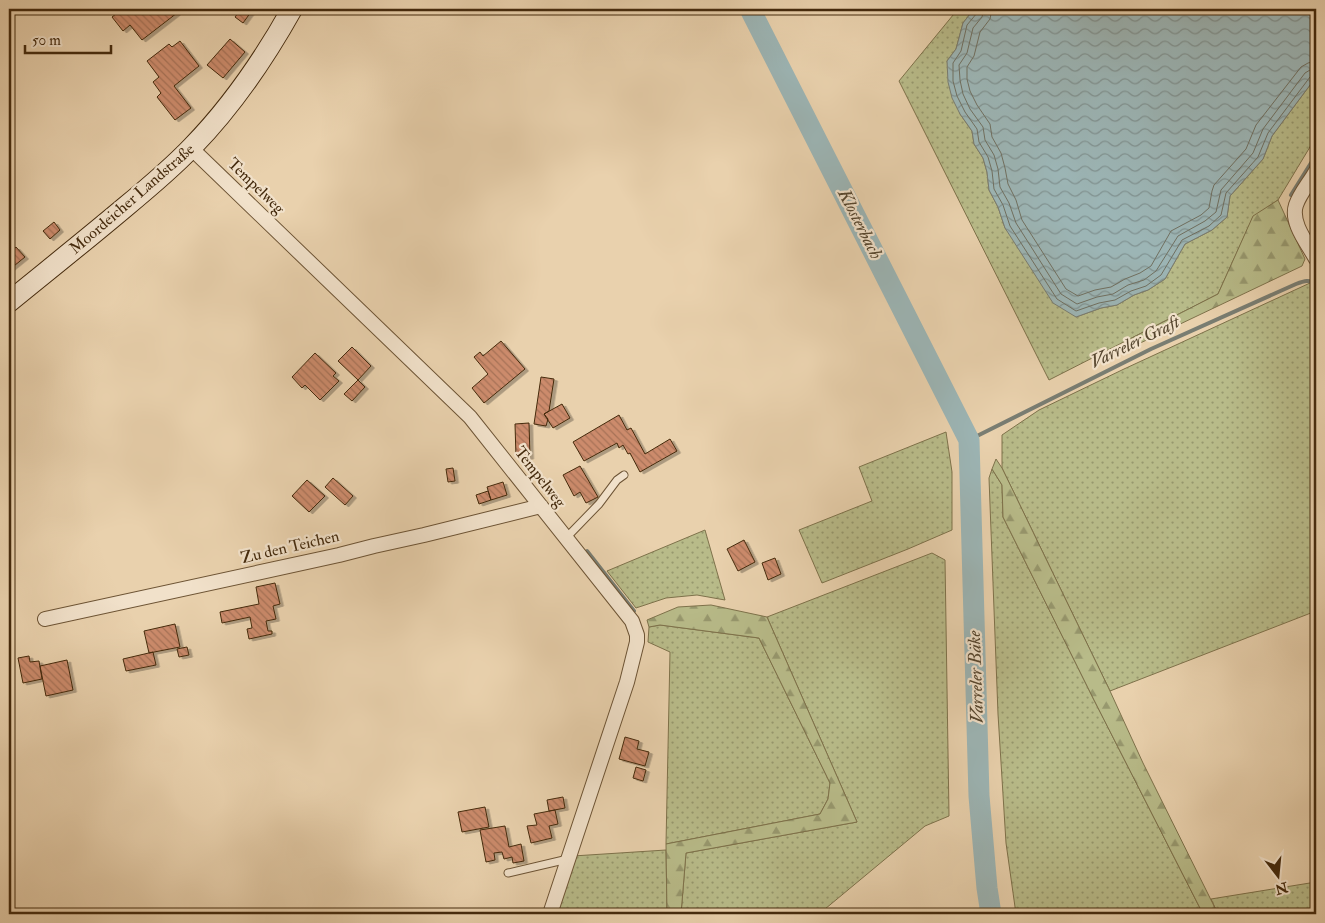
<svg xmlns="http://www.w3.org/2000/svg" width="1325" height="923" viewBox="0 0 1325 923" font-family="'IM FELL Double Pica',serif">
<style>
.grass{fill:url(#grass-dots);stroke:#7e724b}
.forest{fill:url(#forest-firs);stroke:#7e724b}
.water{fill:url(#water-waves);stroke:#797d72}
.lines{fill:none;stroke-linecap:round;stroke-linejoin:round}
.shore{stroke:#707061;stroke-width:1}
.stream{stroke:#797d72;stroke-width:4}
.river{stroke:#9cb5b5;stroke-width:21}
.building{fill:url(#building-back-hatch);stroke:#442a0d;filter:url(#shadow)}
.service-casing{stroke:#6d5435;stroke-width:9}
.minor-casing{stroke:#6d5435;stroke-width:16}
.secondary-casing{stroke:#442a0d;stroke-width:22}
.service{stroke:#f1e1ca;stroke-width:7}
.minor{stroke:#f1e1ca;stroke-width:14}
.secondary{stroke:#f1e1ca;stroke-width:20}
.labels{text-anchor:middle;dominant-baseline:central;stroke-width:4.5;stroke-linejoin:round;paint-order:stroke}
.street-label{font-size:16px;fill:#442a0d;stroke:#f1e1ca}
.water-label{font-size:18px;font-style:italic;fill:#56462f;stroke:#f1e1ca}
</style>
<defs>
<pattern id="grass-dots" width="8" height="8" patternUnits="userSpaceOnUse" patternTransform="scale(1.25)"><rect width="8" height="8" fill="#b8bb89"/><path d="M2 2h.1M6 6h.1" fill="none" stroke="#97986e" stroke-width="1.8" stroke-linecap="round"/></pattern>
<pattern id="forest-firs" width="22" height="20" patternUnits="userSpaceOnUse" patternTransform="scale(1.25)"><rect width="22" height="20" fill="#b8bb89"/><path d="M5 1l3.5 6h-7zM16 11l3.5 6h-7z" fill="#97986e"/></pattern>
<pattern id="water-waves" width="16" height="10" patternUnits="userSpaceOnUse" patternTransform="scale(1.25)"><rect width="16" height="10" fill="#9cb5b5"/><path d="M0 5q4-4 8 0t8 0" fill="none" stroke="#819392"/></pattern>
<pattern id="building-back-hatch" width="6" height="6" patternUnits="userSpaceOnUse" patternTransform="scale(1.25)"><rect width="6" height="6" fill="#cc8b6c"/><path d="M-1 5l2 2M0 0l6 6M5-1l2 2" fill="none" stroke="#a77257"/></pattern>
<filter id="shadow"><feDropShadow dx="3.5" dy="2" stdDeviation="0" flood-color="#0004"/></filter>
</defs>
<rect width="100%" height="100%" fill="#e9d1ad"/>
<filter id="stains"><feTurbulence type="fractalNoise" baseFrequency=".004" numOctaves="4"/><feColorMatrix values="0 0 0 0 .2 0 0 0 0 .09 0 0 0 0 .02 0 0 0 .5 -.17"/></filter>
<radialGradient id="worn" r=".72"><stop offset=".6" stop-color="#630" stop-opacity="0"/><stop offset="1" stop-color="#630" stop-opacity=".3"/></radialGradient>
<path class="grass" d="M 958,9 L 974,9 L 963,23 L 956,49 L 947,61 L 960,114 L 972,131 L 974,144 L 983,158 L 987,172 L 989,190 L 998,207 L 1005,228 L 1076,317 L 1101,308 L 1117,305 L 1134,295 L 1148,290 L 1165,279 L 1185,244 L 1212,230 L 1227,217 L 1230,196 L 1263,159 L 1272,136 L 1316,77 L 1316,137 L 1278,200 L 1253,217 L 1218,294 L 1049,380 L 899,81 Z
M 1310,283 L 1316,293 L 1316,611 L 1110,691 L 1002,468 L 1002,435 L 1039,410 L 1124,369 Z
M 946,432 L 952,472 L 952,530 L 908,549 L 822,583 L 799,530 L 872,501 L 859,467 Z
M 992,469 L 1002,485 L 1003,517 L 1094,700 L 1203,914 L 1016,914 L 1006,843 L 998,714 L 989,478 Z
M 705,530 L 725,600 L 697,595 L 666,598 L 636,608 L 607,571 Z
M 932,553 L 945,560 L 949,816 L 925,826 L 819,914 L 681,914 L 686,853 L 857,822 L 767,617 Z
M 660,625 L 759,638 L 830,783 L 828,799 L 820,814 L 666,844 L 670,652 L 648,642 L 649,627 Z
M 666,850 L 667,914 L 554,914 L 573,856 Z
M 1316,882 L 1316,914 L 1218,914 L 1211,899 Z"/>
<path class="forest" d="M 1278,200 L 1305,259 L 1302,266 L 1134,346 L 1126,341 L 1218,294 L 1253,216 Z
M 996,459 L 1002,468 L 1110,691 L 1143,763 L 1218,914 L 1203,914 L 1094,700 L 1003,517 L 1002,485 L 992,469 Z
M 711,605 L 767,617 L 857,822 L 686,853 L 681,914 L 667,914 L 666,844 L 820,814 L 828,799 L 830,783 L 759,638 L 660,625 L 649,627 L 647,620 L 678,607 Z"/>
<path class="water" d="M 974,9 L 1316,9 L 1316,77 L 1272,136 L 1263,159 L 1230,196 L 1227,217 L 1212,230 L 1185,244 L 1165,279 L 1148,290 L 1134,295 L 1117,305 L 1101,308 L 1076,317 L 1053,303 L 1005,228 L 998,207 L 989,190 L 987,172 L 983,158 L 974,144 L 972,131 L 960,114 L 952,98 L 948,82 L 947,61 L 956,49 L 963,23 Z"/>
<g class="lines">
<path class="shore" d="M 978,9 L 977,13 L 967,25 L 961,51 L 953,63 L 953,81 L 957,96 L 965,112 L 977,129 L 979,142 L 988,157 L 992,171 L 994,189 L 1003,205 L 1010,226 L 1057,299 L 1076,311 L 1099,303 L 1115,300 L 1131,291 L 1146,286 L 1161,275 L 1182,240 L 1209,226 L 1221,215 L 1226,193 L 1258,157 L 1268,133 L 1310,77 L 1313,75 L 1316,75
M 984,9 L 982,17 L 973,28 L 967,53 L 959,65 L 960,80 L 963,94 L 970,109 L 983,127 L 985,140 L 994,155 L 998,169 L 1000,187 L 1009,203 L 1016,223 L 1061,294 L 1077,304 L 1097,297 L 1113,294 L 1128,285 L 1144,280 L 1156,271 L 1178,236 L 1205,221 L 1216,212 L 1221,190 L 1253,153 L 1263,129 L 1305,73 L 1310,70 L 1316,69
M 992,9 L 990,19 L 980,32 L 974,56 L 967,67 L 967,79 L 970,91 L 977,105 L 990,124 L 992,137 L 1001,153 L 1005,168 L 1008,184 L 1016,200 L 1022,220 L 1066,289 L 1078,296 L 1095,290 L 1111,287 L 1125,279 L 1140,273 L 1151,266 L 1171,231 L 1201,215 L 1209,208 L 1212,191 L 1214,185 L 1246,149 L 1256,125 L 1301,67 L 1308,63 L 1316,61"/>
<path class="stream" d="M 1291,195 L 1316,155
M 969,440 L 1151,349 L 1296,284 C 1304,281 1310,279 1316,284
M 587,551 L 634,611"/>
<path class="river" d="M 750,9 L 969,440 L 979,796 L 987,888 L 991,914"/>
</g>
<path class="building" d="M 120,9 L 173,9 L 177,13 L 142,40 L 130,25 L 123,31 L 112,17 L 121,10 Z
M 241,9 L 247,9 L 251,12 L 243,23 L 235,17 Z
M 230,39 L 245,52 L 223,78 L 207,65 Z
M 180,41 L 199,66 L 174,86 L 191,108 L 175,120 L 157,97 L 161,93 L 153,82 L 159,77 L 147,61 L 169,44 L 172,47 Z
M 54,222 L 60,230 L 50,239 L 43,231 Z
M 16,247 L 25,257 L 9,270 L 9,253 Z
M 501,341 L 525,369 L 484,403 L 472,388 L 488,374 L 474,357 L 480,352 L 483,356 Z
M 352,347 L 371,366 L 358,380 L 338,361 Z
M 315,353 L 336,373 L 333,376 L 339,381 L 320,400 L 305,385 L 302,388 L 292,377 Z
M 541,377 L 554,379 L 549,411 L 544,414 L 548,419 L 546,426 L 534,424 Z
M 358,380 L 365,387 L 352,401 L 344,394 Z
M 562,404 L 570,418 L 553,428 L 544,414 Z
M 619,415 L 627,430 L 631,428 L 645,454 L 670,439 L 677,451 L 640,472 L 630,453 L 628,454 L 623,445 L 619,448 L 617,443 L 584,461 L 573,442 Z
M 529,423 L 530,457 L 516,457 L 515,424 Z
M 580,466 L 598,497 L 586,503 L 580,492 L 574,496 L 563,475 Z
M 453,468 L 455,481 L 448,482 L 446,469 Z
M 333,478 L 353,496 L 345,505 L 325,487 Z
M 307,480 L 325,496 L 309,512 L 292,496 Z
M 503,482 L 507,495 L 491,500 L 487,487 Z
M 488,491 L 491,500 L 479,504 L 476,495 Z
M 744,540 L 755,562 L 738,571 L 727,549 Z
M 775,558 L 781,574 L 768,580 L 762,563 Z
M 275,583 L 280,604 L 273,606 L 276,619 L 266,621 L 268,631 L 272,631 L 272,634 L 249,639 L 247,629 L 252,628 L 250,617 L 222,623 L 220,612 L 259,604 L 256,587 Z
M 175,624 L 180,647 L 149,653 L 144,631 Z
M 187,647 L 189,655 L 179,657 L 177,649 Z
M 153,652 L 156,665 L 126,671 L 123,659 Z
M 29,656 L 30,662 L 39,661 L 42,679 L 23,683 L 18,658 Z
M 67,660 L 73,690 L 46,696 L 40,666 Z
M 625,737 L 639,741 L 637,749 L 649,752 L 645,766 L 619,759 Z
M 636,767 L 646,770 L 643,781 L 633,778 Z
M 563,797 L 565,808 L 549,811 L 547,800 Z
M 485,807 L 489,827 L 462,832 L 458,812 Z
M 555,810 L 558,824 L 549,826 L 552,838 L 531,843 L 527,826 L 537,825 L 534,814 Z
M 505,826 L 509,847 L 521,844 L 524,861 L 513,863 L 512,857 L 504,859 L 502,852 L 494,853 L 495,860 L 486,862 L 480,830 Z"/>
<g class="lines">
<g class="service-casing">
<path id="service" d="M 566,538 L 599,504 L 617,480 L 624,475
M 508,873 L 568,859"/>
</g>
<g class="minor-casing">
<path id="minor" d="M 191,148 L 470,417 L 632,621 L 637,635 L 637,642 L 627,682 L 550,914
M 1316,171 C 1310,182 1300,193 1296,205 C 1290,223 1308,244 1316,259
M 45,619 L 339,555 L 374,546 L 424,535 L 541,506"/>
</g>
<g class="secondary-casing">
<path id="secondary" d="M 9,302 C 47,271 86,240 124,208 C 147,189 171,169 192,147 C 232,106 264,59 292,9"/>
</g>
<use href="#service" class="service"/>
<use href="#minor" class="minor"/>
<use href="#secondary" class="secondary"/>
</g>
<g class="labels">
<g class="street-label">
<text transform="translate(256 186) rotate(44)">Tempelweg</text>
<text transform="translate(132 199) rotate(-41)">Moordeicher Landstraße</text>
<text transform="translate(540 477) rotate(52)">Tempelweg</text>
<text transform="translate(290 547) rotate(-13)">Zu den Teichen</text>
</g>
<g class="water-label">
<text transform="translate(860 224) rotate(63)">Klosterbach</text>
<text transform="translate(1135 342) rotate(-26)">Varreler Graft</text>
<text transform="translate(976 677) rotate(-92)">Varreler Bäke</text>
</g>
</g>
<rect width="1325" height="923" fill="none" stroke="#e9d1ad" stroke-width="30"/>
<rect x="10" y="10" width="1305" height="903" fill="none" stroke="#442a0d" stroke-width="2.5"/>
<rect x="15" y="15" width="1295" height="893" fill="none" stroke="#442a0d"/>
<g transform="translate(1278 876) rotate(164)" stroke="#f1e1ca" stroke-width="4" paint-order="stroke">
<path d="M0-4L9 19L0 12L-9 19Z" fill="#442a0d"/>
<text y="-8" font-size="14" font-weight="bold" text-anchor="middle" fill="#442a0d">N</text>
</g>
<path d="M25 45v8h86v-8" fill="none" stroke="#442a0d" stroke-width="2.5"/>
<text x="32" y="45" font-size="15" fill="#442a0d" stroke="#f1e1ca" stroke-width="4" paint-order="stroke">50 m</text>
<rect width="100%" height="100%" filter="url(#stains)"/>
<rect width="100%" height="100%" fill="url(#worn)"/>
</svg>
